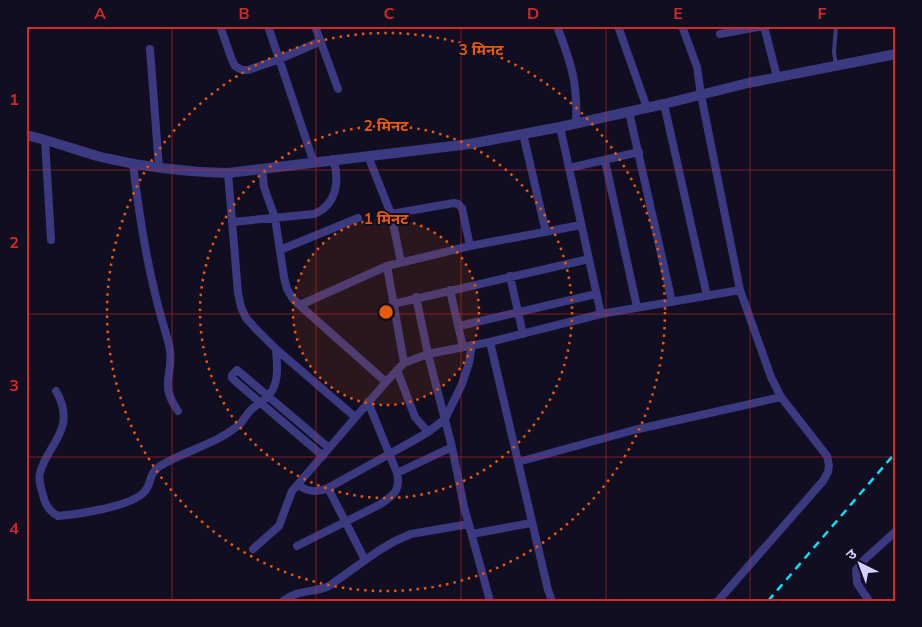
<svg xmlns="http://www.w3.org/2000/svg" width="922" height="627" viewBox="0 0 922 627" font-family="Mulish,'Noto Sans Devanagari',sans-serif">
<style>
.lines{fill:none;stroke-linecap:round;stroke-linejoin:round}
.service{stroke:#3b3a80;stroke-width:4}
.minor{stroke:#3b3a80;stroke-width:8}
.tertiary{stroke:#3b3a80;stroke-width:10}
.rail{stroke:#06e2f4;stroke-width:2.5;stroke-dasharray:8 6;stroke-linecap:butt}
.grid{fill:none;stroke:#d62828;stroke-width:1;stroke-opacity:0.55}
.ring{fill:none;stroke:#e8590c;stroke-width:2.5;stroke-dasharray:2.5 5}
.centre{fill:#e8590c;stroke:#110e22;stroke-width:2.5}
.ring-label{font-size:15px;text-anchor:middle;font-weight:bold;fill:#e8590c;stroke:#110e22;stroke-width:4;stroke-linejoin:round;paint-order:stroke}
.neatline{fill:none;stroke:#d62828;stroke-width:2}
.grid-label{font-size:16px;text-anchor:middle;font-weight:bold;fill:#d62828}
</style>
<rect width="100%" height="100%" fill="#110e22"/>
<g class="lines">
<path class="service" d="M 836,65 L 834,52 L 836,26"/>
<path class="minor" d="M 220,26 L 232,60 L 235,66 L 242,70 L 248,70 L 280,59 L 321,41
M 268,26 L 314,163
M 315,26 L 338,89
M 557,26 C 571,63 578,83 576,123
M 618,26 L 647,108
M 764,26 L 777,77
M 720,34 L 763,26
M 150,49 L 159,168
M 664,104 L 707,296
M 629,112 L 672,302
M 560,127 L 601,314 L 740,290 L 701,95 L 697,67 L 682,26
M 523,134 L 546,232
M 45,140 L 51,240
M 368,156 L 391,214 L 401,262
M 605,161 L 637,307
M 133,164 C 138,206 144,248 154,289 C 158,308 164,326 169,345 C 176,374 157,381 178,411
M 569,168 L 639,152
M 262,169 L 264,187 L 275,218 L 284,277 L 287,289 L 293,299 L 306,311 L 386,382
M 228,173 L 238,293 L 241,307 L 246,318 L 256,329 L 276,349 L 355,417
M 391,214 L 454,203 L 458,204 L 462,208 L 470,246
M 232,222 L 314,214 C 337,205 340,180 333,159
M 280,250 L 358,218
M 510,276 L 523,334
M 450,290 L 463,347
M 416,297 L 428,354 L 452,447 L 464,507 L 490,601
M 393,304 L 589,259
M 300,305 L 387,266
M 459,326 L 596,294
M 490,342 L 548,590 L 552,601
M 404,363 L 387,266 L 470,246 L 581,225
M 397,370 L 415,417 L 428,432
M 56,391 C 62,401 65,412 63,424 C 59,442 44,455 40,473 C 38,480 41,488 43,495 C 45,505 49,511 58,516 C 78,514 132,507 145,491 C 152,483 148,474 160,466 C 186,450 218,444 241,423 C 244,419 247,414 250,411 C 255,405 263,402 268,396 C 280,384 277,364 276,349
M 323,456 L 235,381 L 232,378 L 232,375 L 237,370 L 242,374 L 329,448
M 518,462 L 634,430 L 781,397
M 397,473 L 452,447
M 298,485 C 308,492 317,493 328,488 L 411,442 L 428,432 L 445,419 L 462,384 L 469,363 L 472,345
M 328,488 L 365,560
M 472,534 L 531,523
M 297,546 L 379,505 C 393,496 401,491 397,473 L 368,402
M 253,549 L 279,526 L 292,491 L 386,382 L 404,363 L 428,354 L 490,342 L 601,314
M 283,601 C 301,588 311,594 329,586 L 378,551 L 395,541 L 411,534 L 469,524
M 718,601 L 823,481 L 828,472 L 829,465 L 827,456 L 781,397 L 771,377 L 740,290
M 869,601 L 857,583 L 856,570 L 864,560 L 896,531"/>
<path class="tertiary" d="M 26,135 C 52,141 76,150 101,157 C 143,167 185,172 228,173 L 470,144 L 560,127 L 664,104 L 748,83 L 896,54"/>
<path class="rail" d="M 768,601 L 896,452"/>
</g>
<path class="grid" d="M 172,26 L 172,601M 316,26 L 316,601M 461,26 L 461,601M 606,26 L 606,601M 750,26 L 750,601M 26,170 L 896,170M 26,314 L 896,314M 26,457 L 896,457"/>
<circle cx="386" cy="312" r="93" fill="#e8590c" fill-opacity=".12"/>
<g class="ring">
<circle cx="386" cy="312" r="93"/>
<circle cx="386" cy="312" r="186"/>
<circle cx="386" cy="312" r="279"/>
</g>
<circle cx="386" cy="312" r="8" class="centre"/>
<g class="ring-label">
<text x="481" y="55">3 मिनट</text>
<text x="386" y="131">2 मिनट</text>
<text x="386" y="224">1 मिनट</text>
</g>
<rect width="922" height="627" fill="none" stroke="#110e22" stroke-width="55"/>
<g transform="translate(860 564) rotate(318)" stroke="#110e22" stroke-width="4" paint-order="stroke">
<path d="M0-4L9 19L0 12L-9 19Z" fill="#d4d0fe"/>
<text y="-8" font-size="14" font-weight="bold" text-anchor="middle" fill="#d4d0fe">उ</text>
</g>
<rect x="28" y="28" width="866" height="572" class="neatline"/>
<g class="grid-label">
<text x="100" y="19">A</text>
<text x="244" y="19">B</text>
<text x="389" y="19">C</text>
<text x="533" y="19">D</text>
<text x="678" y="19">E</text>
<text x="822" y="19">F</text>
<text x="14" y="105">1</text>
<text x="14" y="248">2</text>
<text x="14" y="391">3</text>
<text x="14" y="534">4</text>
</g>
</svg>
